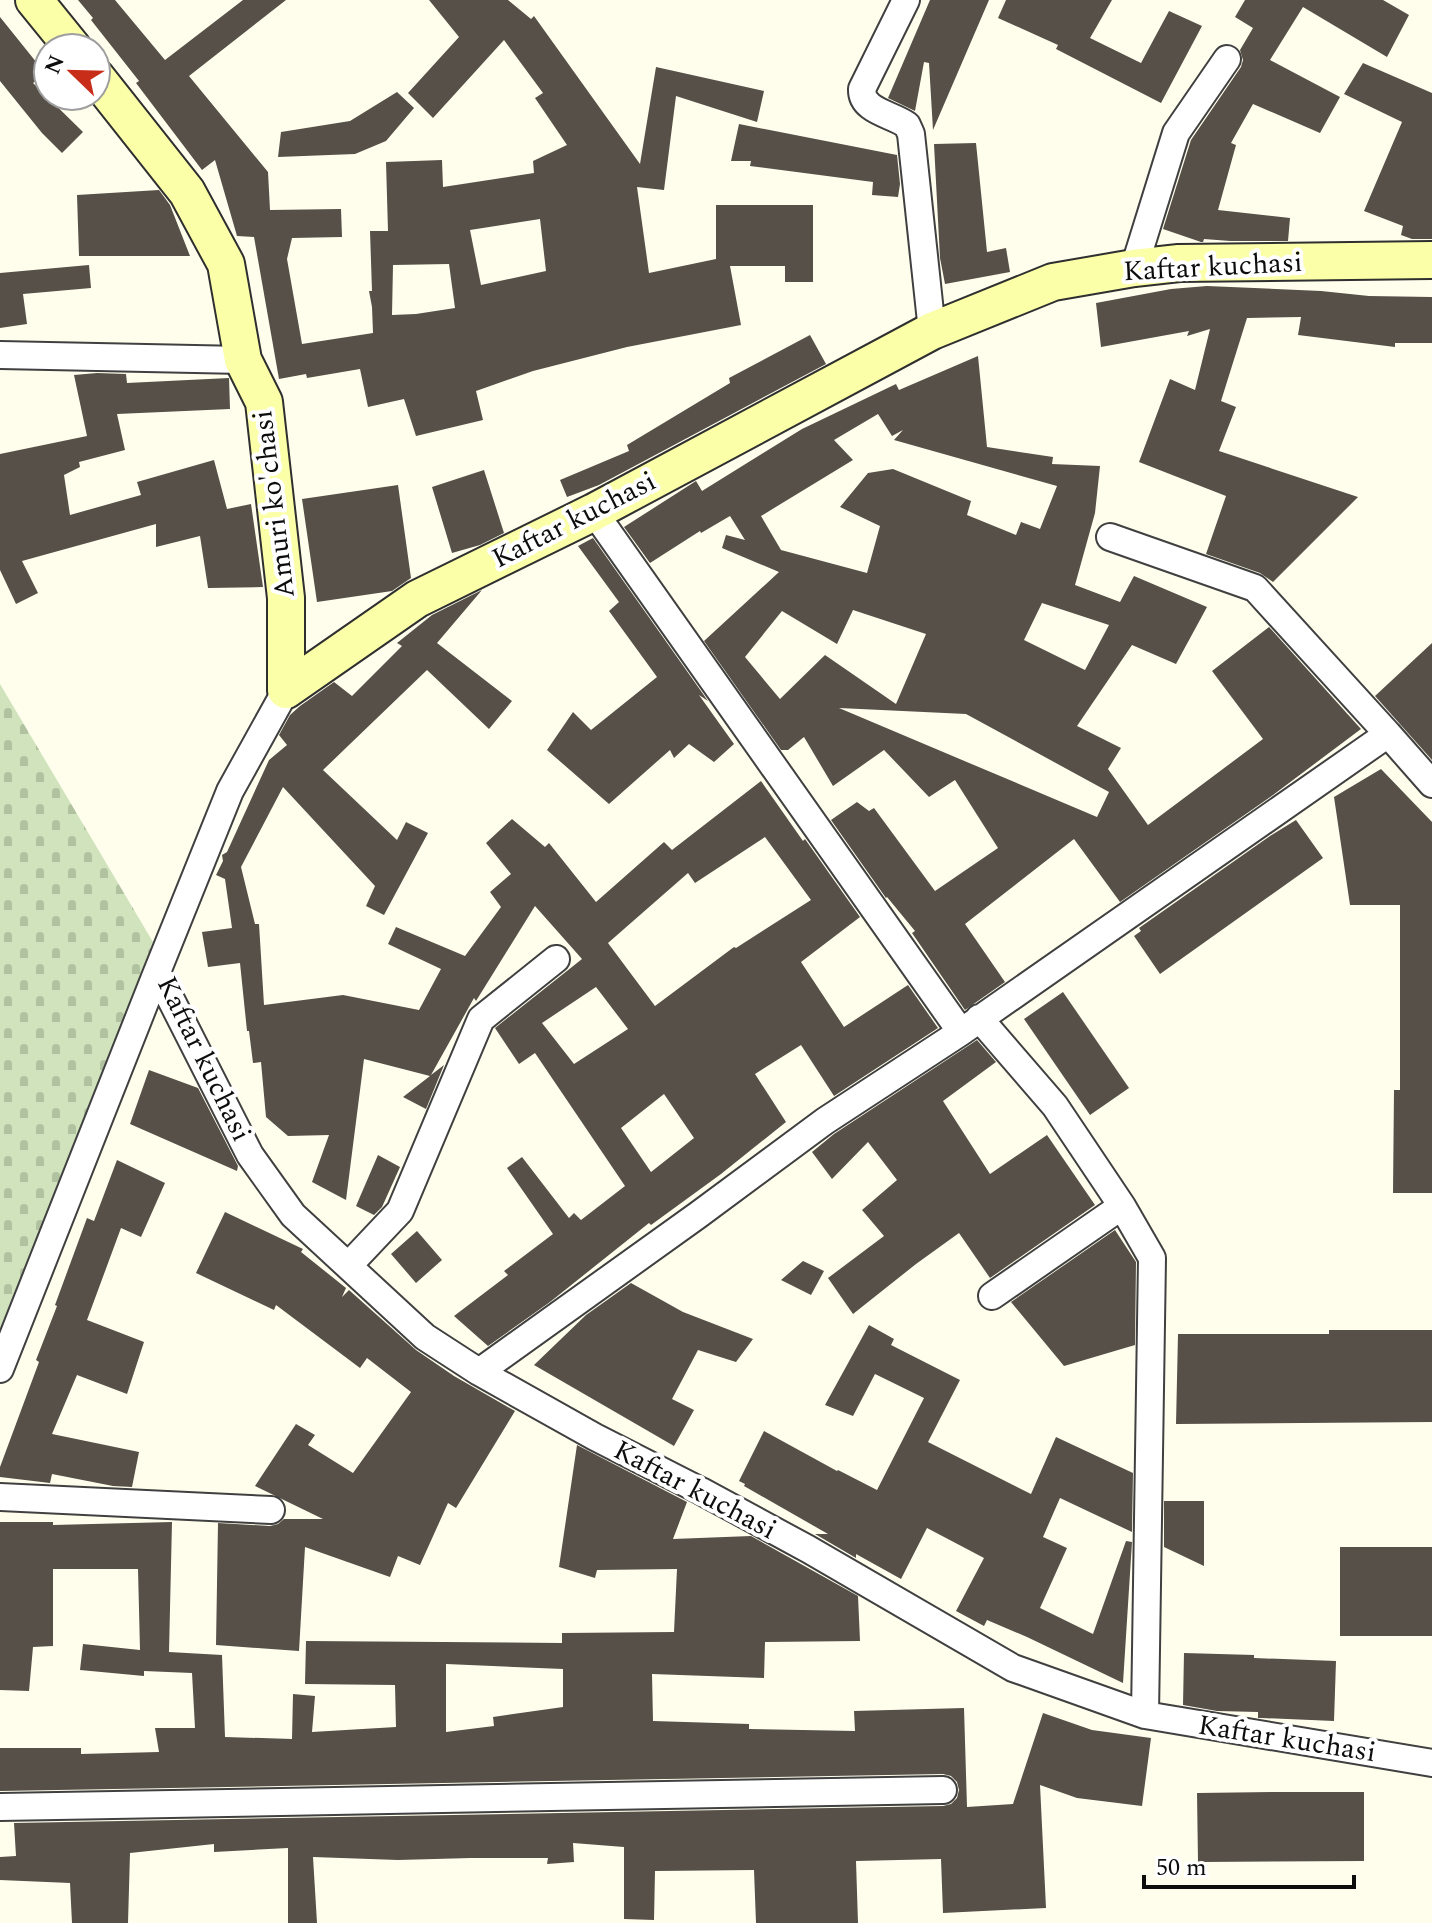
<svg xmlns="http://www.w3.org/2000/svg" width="1432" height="1923" viewBox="0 0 1432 1923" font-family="Spectral,serif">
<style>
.cemetery{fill:url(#cemetery-stones)}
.building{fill:#565048;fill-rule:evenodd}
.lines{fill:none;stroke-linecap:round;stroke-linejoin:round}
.street-casing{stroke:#404040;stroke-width:30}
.secondary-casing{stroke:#2f2f2f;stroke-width:40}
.street{stroke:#fff;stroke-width:26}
.secondary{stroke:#fbffa8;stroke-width:36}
.labels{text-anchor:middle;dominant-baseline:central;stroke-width:8;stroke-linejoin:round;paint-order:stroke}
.street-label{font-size:28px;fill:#0d0d0d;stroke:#fff}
</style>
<defs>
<pattern id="cemetery-stones" width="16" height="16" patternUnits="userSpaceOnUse" patternTransform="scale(2)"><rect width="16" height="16" fill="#d0e3bc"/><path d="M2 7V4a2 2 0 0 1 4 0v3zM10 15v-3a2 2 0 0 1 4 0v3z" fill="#b1c2a0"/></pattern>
</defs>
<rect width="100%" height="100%" fill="#fffeed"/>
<path class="cemetery" d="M 0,684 L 153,942 L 0,1333 Z"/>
<path class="building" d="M 78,0 L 115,0 L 165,60 L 243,0 L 286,0 L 189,76 L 268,172 L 270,210 L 341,209 L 342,237 L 292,238 L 287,259 L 302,344 L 373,333 L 372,307 L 369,291 L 372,291 L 370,231 L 388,231 L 386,162 L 442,160 L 443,187 L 534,173 L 533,161 L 567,145 L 535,98 L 543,93 L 504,40 L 433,118 L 408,93 L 459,37 L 429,0 L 508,0 L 531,19 L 534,16 L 640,164 L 656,67 L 764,91 L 757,122 L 676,96 L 664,190 L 637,187 L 649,273 L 716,259 L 716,205 L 813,205 L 813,282 L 785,282 L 785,266 L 730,266 L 741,325 L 627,347 L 533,371 L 476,391 L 483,420 L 416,436 L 404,399 L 368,407 L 360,369 L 307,378 L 306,374 L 279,379 L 254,237 L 237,236 L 215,160 L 202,170 L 136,83 L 139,81 L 91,20 L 93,18 ZM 540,219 L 546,271 L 481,285 L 470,230 ZM 449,264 L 455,308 L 416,314 L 392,315 L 393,265 Z
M 930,0 L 989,0 L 933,130 L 929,63 L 924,62 L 915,111 L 888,98 Z
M 1006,0 L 1112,0 L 1090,38 L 1141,63 L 1169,11 L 1202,26 L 1161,103 L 1056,49 L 1058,45 L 998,18 Z
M 1245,0 L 1383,0 L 1409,15 L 1387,57 L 1303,7 L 1270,60 L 1340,97 L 1320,133 L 1253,104 L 1231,143 L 1236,145 L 1218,210 L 1290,218 L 1288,241 L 1230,241 L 1204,239 L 1203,242 L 1201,242 L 1163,229 L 1191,140 L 1241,67 L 1243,60 L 1240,50 L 1253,28 L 1235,17 Z
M 0,17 L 45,73 L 33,83 L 83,132 L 62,153 L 42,133 L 0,81 Z
M 1363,63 L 1432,93 L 1432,239 L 1412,239 L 1401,235 L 1403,226 L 1364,211 L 1402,122 L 1344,94 Z
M 397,92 L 414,108 L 386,141 L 355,154 L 278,157 L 281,132 L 350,121 Z
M 739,124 L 897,155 L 900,184 L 898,197 L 872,195 L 873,182 L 750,166 L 751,161 L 731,161 Z
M 976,143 L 987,252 L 1006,248 L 1010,272 L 945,284 L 940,258 L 934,144 Z
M 159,190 L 170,205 L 190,256 L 79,256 L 77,195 Z
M 89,265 L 91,288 L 23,294 L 27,324 L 0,328 L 0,273 Z
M 1207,286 L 1321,291 L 1369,296 L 1432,297 L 1432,343 L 1395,343 L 1395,347 L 1298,335 L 1301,317 L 1247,318 L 1221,401 L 1236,407 L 1219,451 L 1358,497 L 1273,582 L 1260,573 L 1206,554 L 1226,496 L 1139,462 L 1170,379 L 1195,390 L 1210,329 L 1187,336 L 1189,331 L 1101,347 L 1096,303 L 1171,289 Z
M 810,335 L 826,364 L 599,485 L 567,497 L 560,480 L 629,451 L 627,445 L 730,383 L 729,378 Z
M 978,356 L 987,447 L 1053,457 L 1052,464 L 1100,466 L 1095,513 L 1075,585 L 1120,602 L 1134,576 L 1207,607 L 1176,664 L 1132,645 L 1077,726 L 1121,748 L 1108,769 L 1148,825 L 1263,739 L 1212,671 L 1269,627 L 1361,729 L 1273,795 L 1120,902 L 1074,839 L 965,924 L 1005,982 L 965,1010 L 912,933 L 915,931 L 887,897 L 886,898 L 831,820 L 857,802 L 869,811 L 874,808 L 935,891 L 998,848 L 955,780 L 929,797 L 884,750 L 833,786 L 804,737 L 788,750 L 781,750 L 704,641 L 779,572 L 722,548 L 726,535 L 745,540 L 730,516 L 701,533 L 700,531 L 650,563 L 624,527 L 696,481 L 702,491 L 802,429 L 896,384 L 899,390 ZM 878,414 L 892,436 L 903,430 L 894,440 L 1057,486 L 1040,529 L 1021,522 L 1016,535 L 967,515 L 971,501 L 893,469 L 868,473 L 840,507 L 880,526 L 867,573 L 781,550 L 761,516 L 853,460 L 834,440 ZM 1042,603 L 1109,625 L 1085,670 L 1024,640 ZM 853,610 L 926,634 L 896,704 L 825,655 L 780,699 L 745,657 L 782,611 L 837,644 ZM 839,708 L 966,714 L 1109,792 L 1097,817 Z
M 97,373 L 126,374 L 127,383 L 229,378 L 230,409 L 117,414 L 125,450 L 79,462 L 80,467 L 64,475 L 70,515 L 141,495 L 137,482 L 214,460 L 227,509 L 251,504 L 263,587 L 208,588 L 200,536 L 156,547 L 156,524 L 22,561 L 38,593 L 16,604 L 0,570 L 0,454 L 87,436 L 74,375 Z
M 484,470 L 504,533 L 480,545 L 452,553 L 432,487 Z
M 398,485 L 411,578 L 392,591 L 317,602 L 302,499 Z
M 593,538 L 708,701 L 699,695 L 734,744 L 714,762 L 689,744 L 674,758 L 670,750 L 609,804 L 547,750 L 573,712 L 591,730 L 657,677 L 609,611 L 619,602 L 578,546 Z
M 482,590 L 437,643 L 512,701 L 489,729 L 427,670 L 323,770 L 397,840 L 406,822 L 428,833 L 384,915 L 366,906 L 375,886 L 283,787 L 241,867 L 255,924 L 259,924 L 264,1005 L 343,995 L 419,1010 L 441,969 L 388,944 L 396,927 L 465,956 L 501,907 L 490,892 L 511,874 L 486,843 L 512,819 L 545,847 L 549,843 L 596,902 L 664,842 L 672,850 L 761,781 L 803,841 L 805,839 L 860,917 L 801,962 L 844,1027 L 908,985 L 938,1028 L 834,1096 L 801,1045 L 755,1074 L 786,1122 L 721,1174 L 651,1225 L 649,1223 L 550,1302 L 488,1346 L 454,1316 L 508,1275 L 504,1271 L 553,1234 L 507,1168 L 522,1157 L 569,1218 L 574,1213 L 581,1220 L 625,1186 L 535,1053 L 519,1064 L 495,1028 L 582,959 L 535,906 L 476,1001 L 474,998 L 431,1075 L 444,1065 L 426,1109 L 403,1097 L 430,1076 L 364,1059 L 346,1200 L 312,1182 L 329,1135 L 288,1136 L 266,1117 L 261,1062 L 253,1063 L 249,1031 L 247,1031 L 240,963 L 208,967 L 202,932 L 232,928 L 225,879 L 216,875 L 223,861 L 222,855 L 227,852 L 269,760 L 287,745 L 279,735 L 290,715 L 300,706 L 334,682 L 352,696 L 402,646 L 397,643 L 432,615 ZM 765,837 L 811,900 L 736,948 L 734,947 L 655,1006 L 608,943 L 688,873 L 695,883 ZM 596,987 L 628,1029 L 574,1064 L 542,1023 ZM 664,1094 L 694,1138 L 651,1172 L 621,1128 Z
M 1432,643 L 1432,760 L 1375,696 Z
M 1381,769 L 1432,822 L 1432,1193 L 1393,1193 L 1394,1090 L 1400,1090 L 1400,905 L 1350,905 L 1334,797 Z
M 1296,820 L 1323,858 L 1160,974 L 1134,936 L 1141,931 L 1139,928 L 1270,836 Z
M 1063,992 L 1129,1088 L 1090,1115 L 1024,1019 Z
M 977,1040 L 996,1062 L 943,1101 L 990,1174 L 1047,1135 L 1095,1205 L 990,1278 L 959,1233 L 916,1264 L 853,1314 L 828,1278 L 884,1236 L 862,1210 L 897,1180 L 868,1142 L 832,1179 L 812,1152 L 834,1134 Z
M 149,1070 L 198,1088 L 238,1166 L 237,1171 L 130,1124 Z
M 378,1155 L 400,1167 L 382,1207 L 374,1215 L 356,1206 Z
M 117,1160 L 165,1183 L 141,1237 L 121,1228 L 87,1320 L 144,1342 L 127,1394 L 77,1375 L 52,1434 L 139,1452 L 132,1487 L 113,1486 L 52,1474 L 50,1483 L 0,1477 L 0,1467 L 39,1362 L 36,1360 L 57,1306 L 55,1305 L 87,1218 L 94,1221 Z
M 225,1212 L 303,1249 L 301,1252 L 346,1288 L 342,1297 L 349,1290 L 416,1350 L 454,1376 L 515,1411 L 456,1508 L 448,1503 L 420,1565 L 398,1556 L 390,1577 L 305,1547 L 299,1651 L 216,1645 L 218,1523 L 270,1526 L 278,1524 L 284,1519 L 323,1519 L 255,1486 L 296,1424 L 315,1435 L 308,1445 L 353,1473 L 411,1392 L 367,1358 L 360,1368 L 276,1305 L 274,1310 L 196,1273 Z
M 1115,1230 L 1136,1262 L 1135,1345 L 1064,1366 L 1011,1302 Z
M 417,1231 L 442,1260 L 416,1283 L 391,1254 Z
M 803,1261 L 824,1271 L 811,1295 L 781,1280 Z
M 631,1283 L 683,1312 L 753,1339 L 736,1362 L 698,1350 L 672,1399 L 694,1410 L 674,1446 L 534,1365 L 586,1315 Z
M 869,1325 L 894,1339 L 891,1345 L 960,1380 L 928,1442 L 1031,1494 L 1056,1437 L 1133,1473 L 1132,1532 L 1060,1498 L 1043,1537 L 1067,1548 L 1040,1608 L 1093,1634 L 1126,1541 L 1132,1542 L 1123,1683 L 1027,1637 L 987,1620 L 984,1626 L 956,1611 L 984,1558 L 927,1528 L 901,1579 L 856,1554 L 856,1558 L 815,1534 L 828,1534 L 744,1486 L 745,1484 L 739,1481 L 764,1431 L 837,1471 L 838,1470 L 877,1490 L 924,1398 L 875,1374 L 853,1416 L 825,1405 Z
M 1329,1330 L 1432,1330 L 1432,1422 L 1176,1424 L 1178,1334 L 1329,1334 Z
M 577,1445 L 687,1502 L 673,1539 L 751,1536 L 858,1596 L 860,1641 L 765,1642 L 764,1678 L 652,1674 L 653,1721 L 749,1724 L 749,1729 L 855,1731 L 854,1711 L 964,1708 L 967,1807 L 1013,1804 L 1043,1713 L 1092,1730 L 1151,1738 L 1142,1806 L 1077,1798 L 1040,1785 L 1046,1908 L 943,1913 L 941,1859 L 856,1861 L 858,1923 L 756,1923 L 754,1870 L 655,1871 L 654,1920 L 624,1919 L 624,1847 L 573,1843 L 574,1862 L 547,1864 L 548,1858 L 471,1858 L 398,1860 L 313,1857 L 317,1923 L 288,1923 L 288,1848 L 214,1852 L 214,1844 L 130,1853 L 128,1923 L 72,1923 L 70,1883 L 0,1880 L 0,1857 L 16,1856 L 14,1823 L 943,1806 L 951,1804 L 957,1798 L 959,1790 L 957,1782 L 951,1776 L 943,1774 L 0,1791 L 0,1748 L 81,1748 L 81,1754 L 159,1752 L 155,1728 L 195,1728 L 192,1673 L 144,1671 L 144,1676 L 80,1670 L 83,1644 L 140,1650 L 138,1569 L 53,1569 L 53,1646 L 33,1647 L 29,1691 L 0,1690 L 0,1522 L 53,1522 L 53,1525 L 172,1522 L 169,1652 L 222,1655 L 225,1737 L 292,1739 L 293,1694 L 315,1696 L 312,1732 L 396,1727 L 395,1685 L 305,1684 L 306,1641 L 562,1643 L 562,1633 L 674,1632 L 677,1569 L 597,1570 L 595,1578 L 559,1567 ZM 446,1664 L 563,1669 L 563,1707 L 493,1717 L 494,1726 L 446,1732 Z
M 1164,1501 L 1204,1501 L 1204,1566 L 1164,1547 Z
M 1340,1547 L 1432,1547 L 1432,1636 L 1340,1636 Z
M 1184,1653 L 1254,1655 L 1254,1658 L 1336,1661 L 1334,1721 L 1262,1718 L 1258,1718 L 1258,1712 L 1217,1711 L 1183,1705 Z
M 1276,1792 L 1364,1792 L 1364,1861 L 1198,1862 L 1197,1793 Z"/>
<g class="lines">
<g class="street-casing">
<path id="street" d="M 906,0 L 862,89 C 861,111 892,114 907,125 L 911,134 L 932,331
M 1134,268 L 1176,133 L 1227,59
M 0,355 L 243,360
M 594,512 L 961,1032
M 1110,537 L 1255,588 L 1388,734
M 286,690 L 230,791 L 157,972 L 250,1155 L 293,1215 L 425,1337 L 479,1372 L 595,1437 L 701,1491 L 808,1549 L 1013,1668 L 1145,1715 L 1432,1763
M 979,1018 L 1055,1106 L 1122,1206 L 1152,1258 L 1145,1715
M 349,1265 L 400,1211 L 481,1019 L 556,959
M 992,1296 L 1122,1206
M 0,1369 L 157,972
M 479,1372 L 698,1215 L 825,1121 L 961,1032 L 1388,734 L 1432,784
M 0,1497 L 271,1510
M 0,1807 L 943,1790"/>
</g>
<g class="secondary-casing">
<path id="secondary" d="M 34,0 L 73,48
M 96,77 L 187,192 L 226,264 L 243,360 L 264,402 L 286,598 L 286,690
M 286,690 L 417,599 L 594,512 L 932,331 L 1053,282 L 1134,268 L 1179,263 L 1432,260"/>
</g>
<use href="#street" class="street"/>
<use href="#secondary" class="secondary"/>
</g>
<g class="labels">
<g class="street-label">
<text transform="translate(1213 267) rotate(-3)">Kaftar kuchasi</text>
<text transform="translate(274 504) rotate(-97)">Amuri ko'chasi</text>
<text transform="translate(574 520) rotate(-27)">Kaftar kuchasi</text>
<text transform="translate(204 1059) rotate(64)">Kaftar kuchasi</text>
<text transform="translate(695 1490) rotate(28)">Kaftar kuchasi</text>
<text transform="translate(1287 1739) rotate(9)">Kaftar kuchasi</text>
</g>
</g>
<g transform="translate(72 72) rotate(293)"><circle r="38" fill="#ffffff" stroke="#9e9e9e" stroke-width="2"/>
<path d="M0-6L14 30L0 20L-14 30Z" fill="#c82d1a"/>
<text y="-12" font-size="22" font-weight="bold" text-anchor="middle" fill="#0d0d0d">N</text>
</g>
<path d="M1144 1875v12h210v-12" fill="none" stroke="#0d0d0d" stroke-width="4"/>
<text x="1156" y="1875" font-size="24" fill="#0d0d0d" stroke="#ffffff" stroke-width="6" paint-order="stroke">50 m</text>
</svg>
